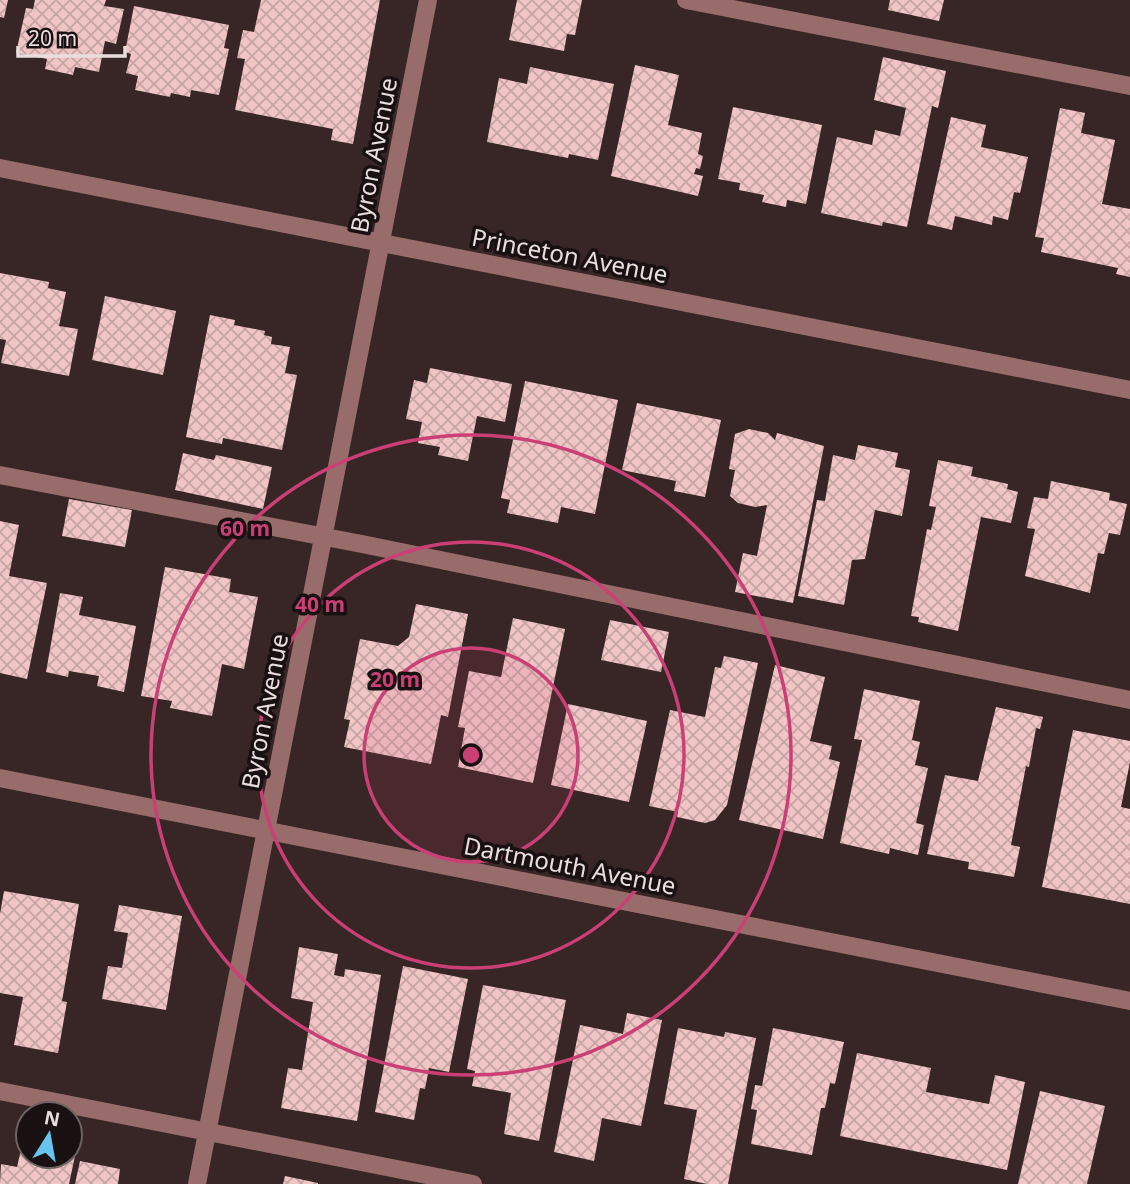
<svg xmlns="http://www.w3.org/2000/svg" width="1130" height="1184" viewBox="0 0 1130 1184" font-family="'Noto Sans',sans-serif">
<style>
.building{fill:url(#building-cross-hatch)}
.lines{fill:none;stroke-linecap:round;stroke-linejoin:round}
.minor{stroke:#986c6b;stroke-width:18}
.ring{fill:none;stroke:#ca4075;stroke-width:3.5}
.labels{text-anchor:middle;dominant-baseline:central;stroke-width:7;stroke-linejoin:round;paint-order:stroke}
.street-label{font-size:24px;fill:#eadedd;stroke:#191111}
.centre{fill:#ca4075;stroke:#191111;stroke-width:3.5}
.ring-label{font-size:21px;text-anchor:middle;font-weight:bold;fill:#ca4075;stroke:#191111;stroke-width:7;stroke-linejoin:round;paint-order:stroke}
</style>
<defs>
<pattern id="building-cross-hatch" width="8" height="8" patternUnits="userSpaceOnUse" patternTransform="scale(1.75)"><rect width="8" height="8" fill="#f1c5c5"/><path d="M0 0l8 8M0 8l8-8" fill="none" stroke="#c6a4a4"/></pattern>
</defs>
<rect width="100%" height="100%" fill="#372625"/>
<path class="building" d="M 0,0 L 8,0 L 4,18 L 0,17 Z
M 35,0 L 106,0 L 104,6 L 124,9 L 116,44 L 105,41 L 99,72 L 75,67 L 73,75 L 45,69 L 47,59 L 16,53 L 26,8 L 33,9 Z
M 261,0 L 380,0 L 353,144 L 331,140 L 333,129 L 235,110 L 245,59 L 237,58 L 243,30 L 254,32 Z
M 517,0 L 582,0 L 575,35 L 567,34 L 564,51 L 509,40 Z
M 890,0 L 944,0 L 939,21 L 888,10 Z
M 134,6 L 229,25 L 224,48 L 229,49 L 219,95 L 191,90 L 190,97 L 171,93 L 170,97 L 135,90 L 138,76 L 126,73 L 131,54 L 125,52 Z
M 883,57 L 946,71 L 938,108 L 932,106 L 907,227 L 883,222 L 882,226 L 821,213 L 837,137 L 872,145 L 875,130 L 900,136 L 906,108 L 874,100 Z
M 635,65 L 679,75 L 668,125 L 702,133 L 698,154 L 703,156 L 700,169 L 696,168 L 694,174 L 703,176 L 698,196 L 611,176 Z
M 530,67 L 614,84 L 598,160 L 569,154 L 568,158 L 487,142 L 499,78 L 527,84 Z
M 733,107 L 822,125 L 806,204 L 787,200 L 786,207 L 762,202 L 764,195 L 739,190 L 740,183 L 718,179 Z
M 1060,108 L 1085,113 L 1081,133 L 1115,140 L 1102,204 L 1130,209 L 1130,277 L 1116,274 L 1118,268 L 1041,252 L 1044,238 L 1035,237 Z
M 951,117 L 986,125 L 981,147 L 1028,157 L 1020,193 L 1014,192 L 1008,220 L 993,216 L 992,225 L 955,216 L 952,230 L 927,224 Z
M 0,273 L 49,282 L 48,288 L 66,292 L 59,326 L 78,329 L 69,376 L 1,363 L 6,340 L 0,339 Z
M 105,296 L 176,311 L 163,375 L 92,360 Z
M 210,315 L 235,320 L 234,325 L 265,331 L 264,335 L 272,337 L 271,344 L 290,347 L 285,373 L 297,375 L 282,450 L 223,438 L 222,444 L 186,437 Z
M 430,368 L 512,384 L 505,422 L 477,416 L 468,461 L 438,455 L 440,447 L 418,443 L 422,422 L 406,419 L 414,380 L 427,383 Z
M 525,381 L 618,400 L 595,514 L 561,507 L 558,523 L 507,513 L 510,500 L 501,498 Z
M 637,403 L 721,420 L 705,497 L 674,491 L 676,481 L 622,470 Z
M 749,429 L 768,433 L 775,440 L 777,433 L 824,446 L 793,603 L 735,592 L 743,553 L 757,556 L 767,505 L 755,507 L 738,503 L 730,496 L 735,470 L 729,469 L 735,434 Z
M 858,445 L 898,453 L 895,467 L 910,470 L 902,516 L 875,510 L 865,559 L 852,560 L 844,605 L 798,596 L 817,500 L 825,501 L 833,455 L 855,460 Z
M 183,453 L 214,460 L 216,455 L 272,467 L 263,509 L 175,490 Z
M 938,460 L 973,467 L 971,476 L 1008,484 L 1007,489 L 1018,492 L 1011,523 L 981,517 L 958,631 L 918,622 L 919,617 L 911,616 L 927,529 L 931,530 L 936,507 L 929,506 Z
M 1051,481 L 1110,493 L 1109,500 L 1127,504 L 1120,535 L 1109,533 L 1104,554 L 1098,553 L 1090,593 L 1025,576 L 1035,529 L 1027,528 L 1034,497 L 1048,499 Z
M 69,499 L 132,510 L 125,547 L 62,536 Z
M 0,521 L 19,525 L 9,576 L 47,583 L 27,679 L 0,673 Z
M 165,567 L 231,579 L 229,592 L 258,597 L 244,669 L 222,664 L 212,716 L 170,708 L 172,701 L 141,696 Z
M 60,593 L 83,597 L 79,615 L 136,626 L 124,692 L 97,686 L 99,676 L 69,671 L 68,677 L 46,672 Z
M 416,604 L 468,614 L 448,717 L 441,715 L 431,764 L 344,747 L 350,720 L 344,719 L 360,639 L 398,646 L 409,637 Z
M 513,618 L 565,629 L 533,783 L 458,767 L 465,728 L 458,727 L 469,671 L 501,677 Z
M 610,620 L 669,632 L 661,672 L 601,660 Z
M 724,656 L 758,663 L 727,805 L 715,820 L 705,823 L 677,817 L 678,812 L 649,806 L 670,710 L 705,717 L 715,667 L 721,668 Z
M 775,665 L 825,677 L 810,741 L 832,746 L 829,759 L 840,762 L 823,839 L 739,820 Z
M 864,689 L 920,701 L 912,740 L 920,742 L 915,765 L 928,768 L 916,823 L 924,825 L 918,855 L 890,848 L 889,854 L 840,843 L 862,740 L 854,739 Z
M 568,704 L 647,721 L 629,802 L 551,785 Z
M 996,707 L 1043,717 L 1040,729 L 1036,728 L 1029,767 L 1026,766 L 1011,845 L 1020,847 L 1014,877 L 968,869 L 969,862 L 927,854 L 945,775 L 978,781 Z
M 1073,730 L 1130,741 L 1130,762 L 1121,807 L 1130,809 L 1130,904 L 1042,887 Z
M 4,891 L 79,904 L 62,1001 L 67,1002 L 58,1053 L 14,1045 L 23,997 L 0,993 L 0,914 Z
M 119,905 L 182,916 L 166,1010 L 102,999 L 108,966 L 122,968 L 128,933 L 114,931 Z
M 299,947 L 338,954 L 334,975 L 344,977 L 345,969 L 381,975 L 357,1121 L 281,1108 L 288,1068 L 302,1070 L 313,1002 L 291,998 Z
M 403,966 L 468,979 L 449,1072 L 429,1068 L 425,1089 L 420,1088 L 414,1120 L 375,1112 Z
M 483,985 L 566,1000 L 539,1141 L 504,1134 L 511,1093 L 472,1086 L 475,1071 L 467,1069 Z
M 627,1013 L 662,1020 L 641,1126 L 602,1118 L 594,1161 L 554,1152 L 580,1025 L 623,1034 Z
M 678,1028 L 724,1037 L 725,1032 L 756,1038 L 728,1184 L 707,1184 L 684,1179 L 697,1110 L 664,1104 Z
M 773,1028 L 844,1042 L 835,1084 L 830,1083 L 825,1108 L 821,1108 L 812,1155 L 751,1144 L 757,1110 L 751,1109 L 755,1085 L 762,1086 Z
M 857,1053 L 931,1068 L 926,1092 L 989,1104 L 995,1075 L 1025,1082 L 1007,1170 L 840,1136 Z
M 1040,1091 L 1105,1106 L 1087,1184 L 1018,1184 Z
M 22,1145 L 28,1146 L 28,1156 L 75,1156 L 69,1184 L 0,1184 L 1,1164 L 17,1167 Z
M 80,1161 L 120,1169 L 118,1184 L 75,1184 Z
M 285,1176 L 318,1183 L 318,1184 L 283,1184 Z"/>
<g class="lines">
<path class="minor" d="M 686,0 L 1130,86
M 0,168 L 1130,390
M 0,475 L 362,544 L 1130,700
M 0,778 L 1130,1001
M 0,1091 L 473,1184
M 197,1184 L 428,0"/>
</g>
<circle cx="471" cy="755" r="107" fill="#ca4075" fill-opacity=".12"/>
<g class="ring">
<circle cx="471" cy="755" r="107"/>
<circle cx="471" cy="755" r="213"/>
<circle cx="471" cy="755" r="320"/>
</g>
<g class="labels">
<g class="street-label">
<text transform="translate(373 155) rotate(-79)">Byron Avenue</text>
<text transform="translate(570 255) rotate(11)">Princeton Avenue</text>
<text transform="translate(264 711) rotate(-79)">Byron Avenue</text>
<text transform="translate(570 865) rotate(11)">Dartmouth Avenue</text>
</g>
</g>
<circle cx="471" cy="755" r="10" class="centre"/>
<g class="ring-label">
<text x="245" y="536">60 m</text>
<text x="320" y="612">40 m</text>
<text x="395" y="687">20 m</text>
</g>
<g transform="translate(49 1135) rotate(11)"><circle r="33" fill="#191111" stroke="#6d6363" stroke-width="2"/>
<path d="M0-5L12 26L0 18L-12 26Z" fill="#66c4ef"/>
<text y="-10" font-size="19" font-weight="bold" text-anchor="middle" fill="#eadedd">N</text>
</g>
<path d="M18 46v10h107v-10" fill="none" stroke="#eadedd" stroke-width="3.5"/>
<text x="28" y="46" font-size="21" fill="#eadedd" stroke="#191111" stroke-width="5" paint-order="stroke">20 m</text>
</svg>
